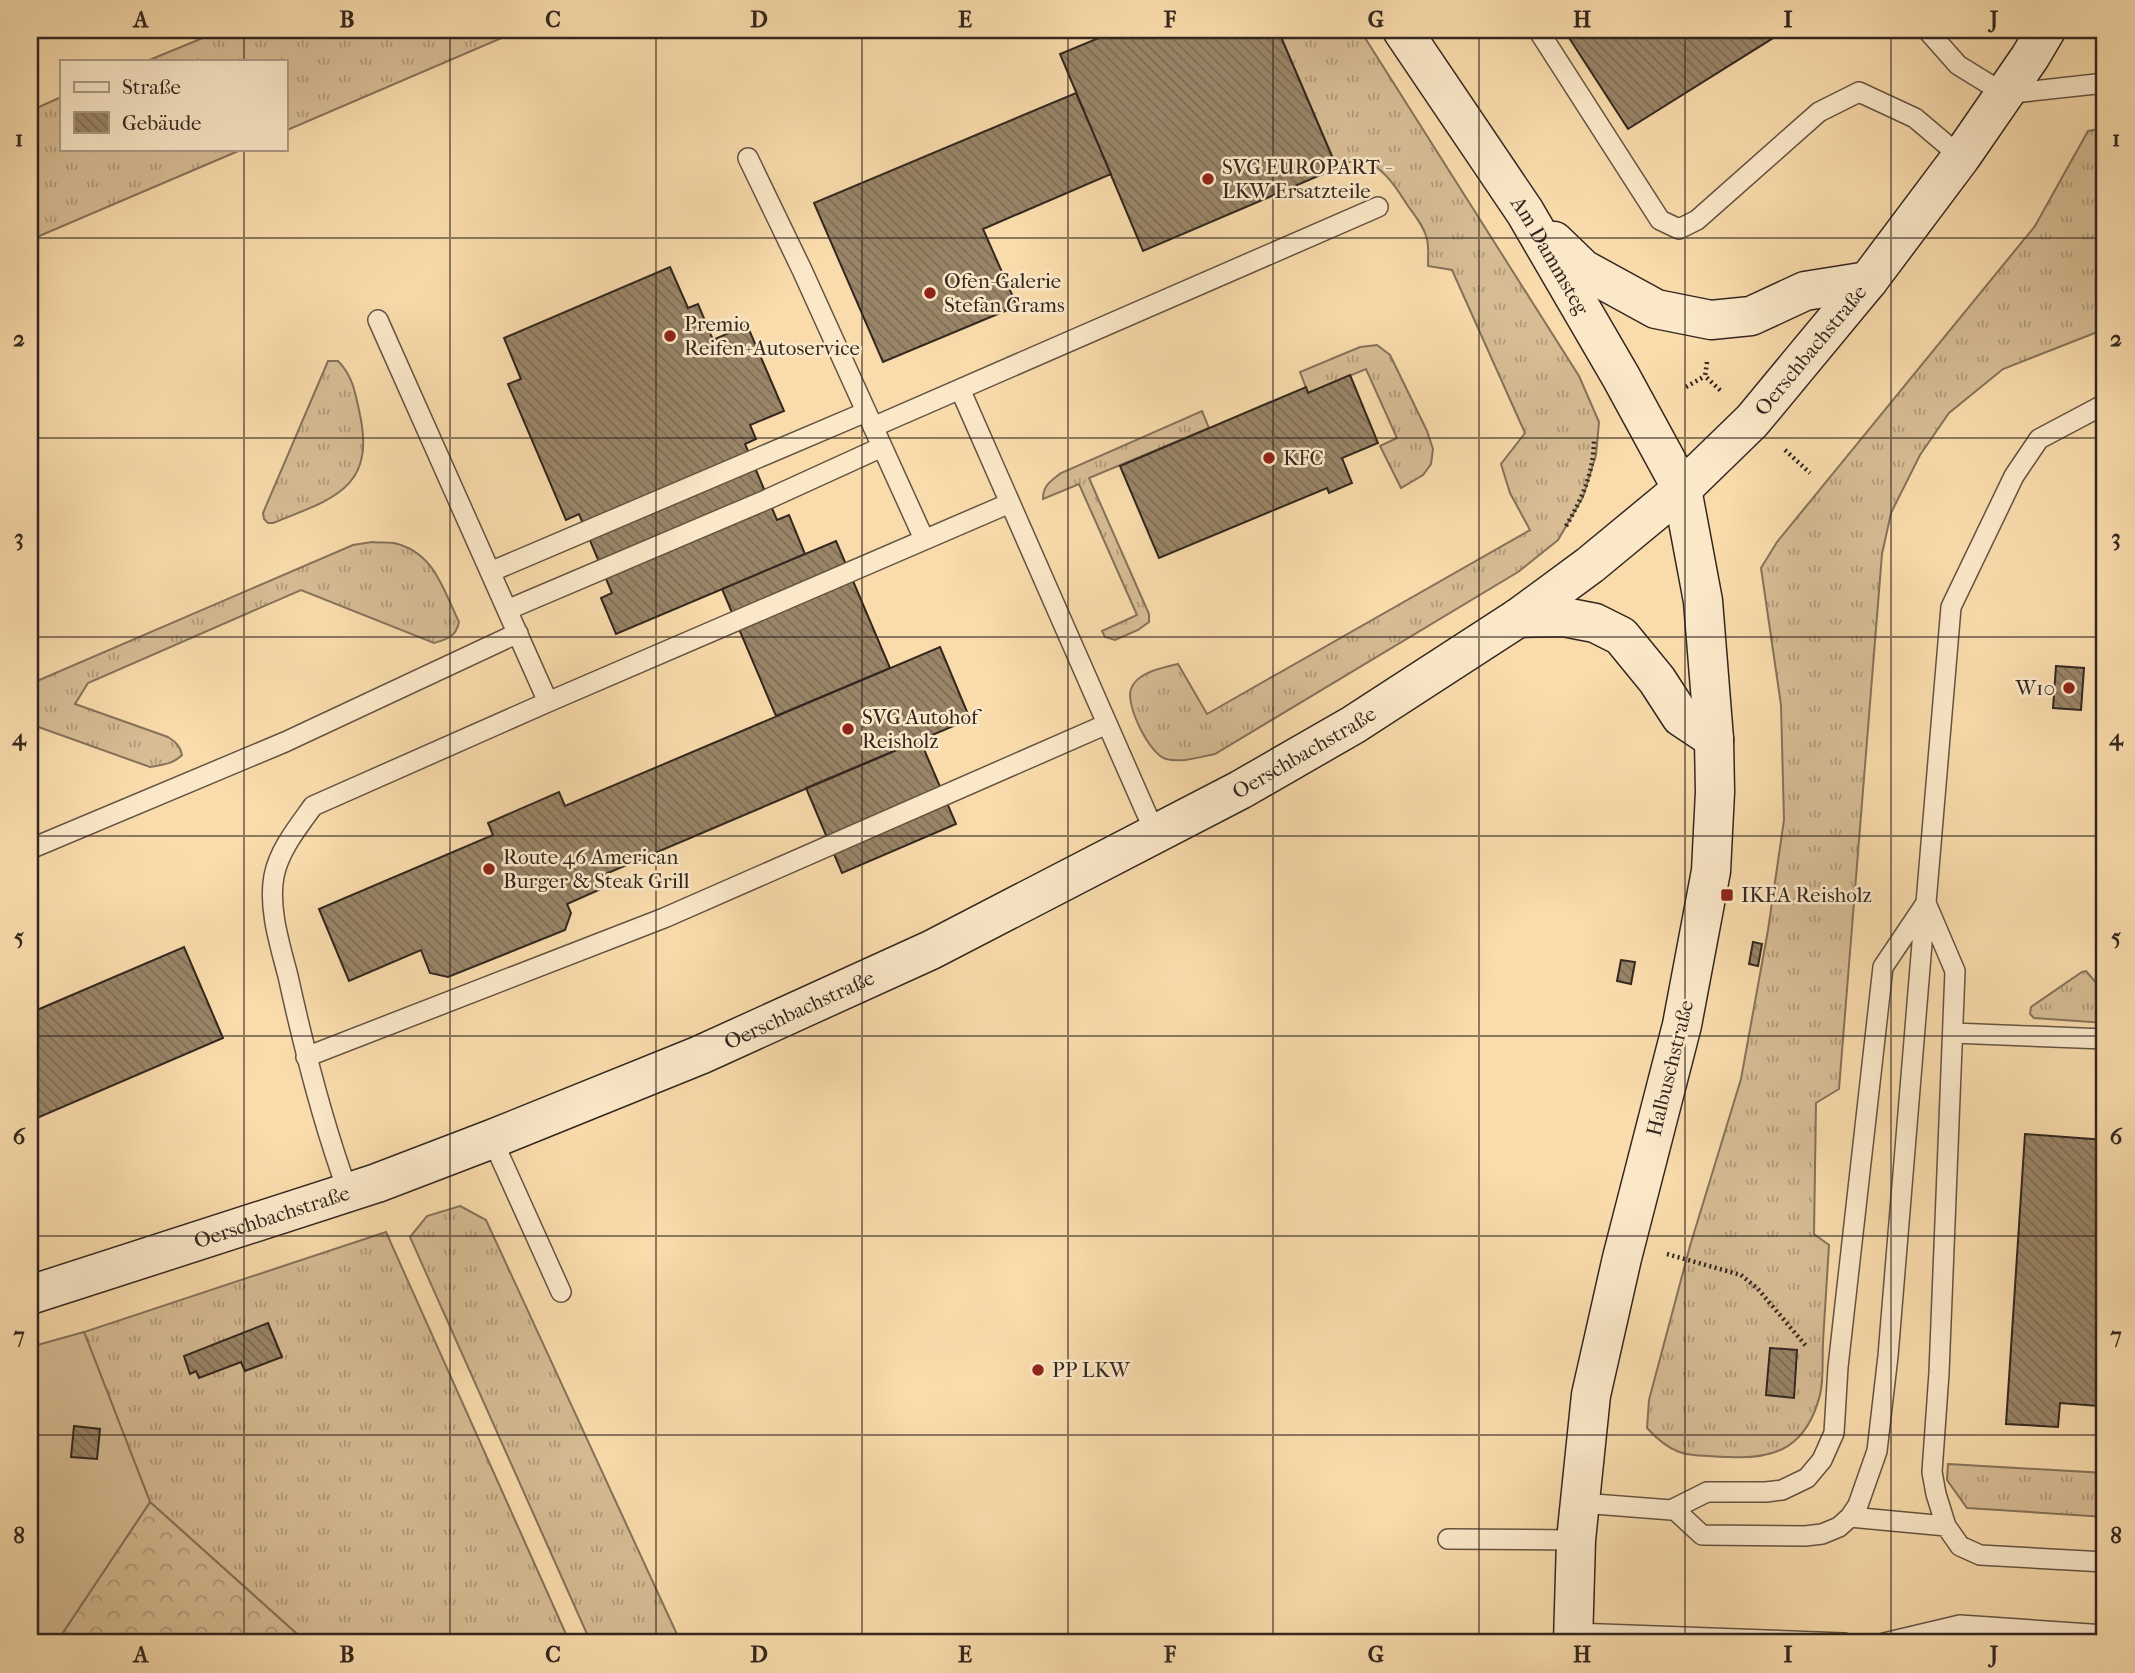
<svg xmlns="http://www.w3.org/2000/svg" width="2135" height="1673" viewBox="0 0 2135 1673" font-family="'IM FELL French Canon',serif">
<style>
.grass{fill:url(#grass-tufts);stroke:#85725a;stroke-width:2}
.forest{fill:url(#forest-crowns);stroke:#85725a;stroke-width:2}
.garden{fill:#d7bc94;stroke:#85725a;stroke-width:2}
.building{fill:url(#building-back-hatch);stroke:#33271f;stroke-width:2}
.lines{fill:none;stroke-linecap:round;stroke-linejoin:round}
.lane-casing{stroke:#645442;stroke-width:22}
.secondary-casing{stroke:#33271f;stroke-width:41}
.path{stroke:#33271f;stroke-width:4.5;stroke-dasharray:2 3.5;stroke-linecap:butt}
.lane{stroke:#fbe8c9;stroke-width:19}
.secondary{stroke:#fbe8c9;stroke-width:38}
.grid{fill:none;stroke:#33271f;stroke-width:2;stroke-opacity:0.55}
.poi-dot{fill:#8f2418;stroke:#fbe8c9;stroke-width:2.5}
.labels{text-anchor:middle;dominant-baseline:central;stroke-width:5;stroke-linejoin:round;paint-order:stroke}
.poi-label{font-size:21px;fill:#33271f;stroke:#fbe8c9;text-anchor:start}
.street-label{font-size:21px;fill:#33271f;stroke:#fbe8c9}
.neatline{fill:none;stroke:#33271f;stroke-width:2.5}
.grid-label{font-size:23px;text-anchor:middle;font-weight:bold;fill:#33271f}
</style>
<defs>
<pattern id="grass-tufts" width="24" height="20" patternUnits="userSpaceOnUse" patternTransform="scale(1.75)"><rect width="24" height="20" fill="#d7bc94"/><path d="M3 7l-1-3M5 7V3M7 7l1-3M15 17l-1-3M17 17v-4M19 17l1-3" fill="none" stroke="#af9978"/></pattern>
<pattern id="forest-crowns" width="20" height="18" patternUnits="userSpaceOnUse" patternTransform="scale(1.75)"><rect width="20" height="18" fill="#d7bc94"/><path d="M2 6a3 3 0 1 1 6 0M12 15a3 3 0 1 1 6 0" fill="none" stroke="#af9978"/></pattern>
<pattern id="building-back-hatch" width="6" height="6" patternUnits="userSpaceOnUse" patternTransform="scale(1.75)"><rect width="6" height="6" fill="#9a8568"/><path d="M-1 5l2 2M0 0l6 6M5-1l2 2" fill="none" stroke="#7e6d55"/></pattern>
</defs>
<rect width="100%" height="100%" fill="#f9dbac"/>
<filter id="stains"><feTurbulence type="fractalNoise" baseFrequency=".00286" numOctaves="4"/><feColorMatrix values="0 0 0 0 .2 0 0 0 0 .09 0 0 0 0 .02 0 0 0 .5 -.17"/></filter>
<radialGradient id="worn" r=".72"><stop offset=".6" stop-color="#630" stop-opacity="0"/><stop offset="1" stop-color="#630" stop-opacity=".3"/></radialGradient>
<path class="grass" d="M 222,30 L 520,30 L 285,131 L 285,61 L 147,61 Z
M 1278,30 L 1360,30 L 1579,376 L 1599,422 L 1596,455 L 1583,497 L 1558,540 L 1518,572 L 1215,754 C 1199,757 1183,763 1166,759 C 1150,755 1125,705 1131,689 C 1137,672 1162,668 1178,664 L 1207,714 L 1530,530 L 1510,493 L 1501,464 L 1525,433 L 1452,270 L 1428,266 C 1428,257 1429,248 1427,239 C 1424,226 1415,216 1408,206 C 1392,181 1370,145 1337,168 Z
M 61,97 L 61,149 L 243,149 L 30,240 L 30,111 Z
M 2105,128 L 2105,329 L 2003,369 L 1949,413 L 1920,455 L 1891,513 L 1882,554 L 1839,1089 L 1816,1103 L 1814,1234 L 1829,1245 C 1827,1277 1825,1309 1823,1342 C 1822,1359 1824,1378 1820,1395 C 1807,1445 1778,1460 1729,1457 C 1690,1455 1675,1459 1647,1428 L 1649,1400 L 1690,1246 L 1741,1079 L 1768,930 L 1784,820 L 1781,705 L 1761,568 L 1777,542 L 2035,226 L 2088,131 Z
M 1377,345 L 1390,355 L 1427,431 L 1433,449 L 1431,464 L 1423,475 L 1401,488 L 1380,446 L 1397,438 L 1366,369 L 1308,393 L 1300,372 L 1360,347 Z
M 328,361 L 338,361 C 352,375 355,391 359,410 C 377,488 335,498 273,523 L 268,523 L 264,519 L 263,513 Z
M 1202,411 L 1209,428 L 1089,478 L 1149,614 L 1149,622 L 1138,630 L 1115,640 L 1105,637 L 1102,631 L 1137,615 L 1079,484 L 1043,499 C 1043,485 1051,481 1061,473 Z
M 372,542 C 379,543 387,542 394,543 C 434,552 443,589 459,622 C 456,637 447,639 434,643 L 301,590 L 88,683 L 75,704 L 168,737 C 176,742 180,746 182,755 C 173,764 162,765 150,767 L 30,724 L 30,684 L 353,545 Z
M 2086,971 L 2105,993 L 2105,1023 L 2034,1018 L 2030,1014 L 2031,1007 L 2082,972 Z
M 460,1206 L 486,1220 L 681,1643 L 591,1643 L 410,1237 L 427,1216 Z
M 386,1232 L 570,1643 L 307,1643 L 150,1502 L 84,1332 Z
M 1948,1464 L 2105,1473 L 2105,1517 L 1967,1508 L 1947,1480 Z"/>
<path class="forest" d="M 150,1502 L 307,1643 L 56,1643 Z"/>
<path class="garden" d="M 84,1332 L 150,1502 L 56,1643 L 30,1643 L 30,1347 Z"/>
<path class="building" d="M 1118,30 L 1278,30 L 1337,168 L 1143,251 L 1060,54 Z
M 1564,30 L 1786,30 L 1628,129 Z
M 1076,93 L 1111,174 L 983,229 L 1017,306 L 883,362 L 814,203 Z
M 670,267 L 688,308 L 698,304 L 713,340 L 747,325 L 784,411 L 750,425 L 756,439 L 745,444 L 777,520 L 789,515 L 805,554 L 616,634 L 601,598 L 612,593 L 579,514 L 566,520 L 508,384 L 521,379 L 504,338 Z
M 1350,375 L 1378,443 L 1342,458 L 1352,483 L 1329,493 L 1327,488 L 1159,558 L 1120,466 L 1306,387 L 1308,393 Z
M 836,541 L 890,668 L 776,716 L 722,589 Z
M 940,647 L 970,719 L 596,878 L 601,889 L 567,904 L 571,913 L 565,930 L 448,977 L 430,973 L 421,950 L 349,981 L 319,909 L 493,835 L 488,823 L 559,792 L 565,806 Z
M 2056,666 L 2084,668 L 2081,710 L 2053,708 Z
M 920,740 L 956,824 L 842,873 L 806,788 Z
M 1753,942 L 1762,944 L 1758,966 L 1749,964 Z
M 184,947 L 223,1038 L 30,1121 L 30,1013 Z
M 1621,960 L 1635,962 L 1631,984 L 1617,981 Z
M 2025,1134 L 2105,1140 L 2105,1301 L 2098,1406 L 2060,1403 L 2058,1427 L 2006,1424 Z
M 268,1323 L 282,1357 L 245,1371 L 241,1362 L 199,1378 L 196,1371 L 190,1374 L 184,1356 Z
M 1770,1348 L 1797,1350 L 1794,1398 L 1766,1395 Z
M 74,1426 L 100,1429 L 97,1459 L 71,1457 Z"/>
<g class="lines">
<g class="lane-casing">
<path id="lane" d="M 1538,30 L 1660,220 L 1679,229 L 1697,220 L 1819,112 L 1859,92 L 1915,118 L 1961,157
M 1927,30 L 1958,65 L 2005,94 L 2105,83
M 748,158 L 802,270 L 924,539
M 378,320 L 548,702
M 960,389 L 1156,835
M 2105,404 L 2039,439 L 2014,476 L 1951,607 L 1926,903 L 1955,971 L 1939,1373 L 1932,1472 L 1936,1494 L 1946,1526 L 1960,1546 L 1980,1555 L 2105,1562
M 873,427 L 1378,207
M 490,572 L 866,412
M 507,610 L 768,499 L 882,447
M 30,849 L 285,742 L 518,633
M 1953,1033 L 2105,1039
M 306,1057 L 664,918 L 1107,724
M 492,1139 L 561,1292
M 348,1192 C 322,1121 304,1049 288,976 C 280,945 268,908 274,876 C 279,850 298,827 313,806 L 548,702 L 1010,503
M 1581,1503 L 1671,1510 L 1707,1492 L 1766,1492 L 1782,1490 L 1807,1478 L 1822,1460 L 1834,1433 L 1838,1367 L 1883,967 L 1926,903
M 1674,1509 L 1702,1535 L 1805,1536 L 1822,1534 L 1839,1527 L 1850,1517 L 1858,1505 L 1877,1451 L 1888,1356 L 1925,907
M 1850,1517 L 1946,1526
M 1448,1539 L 1576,1540
M 1574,1633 L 1844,1643
M 1884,1643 L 1960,1625 L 2105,1635"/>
</g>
<g class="secondary-casing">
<g id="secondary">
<path id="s1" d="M 1402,30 L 1525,212 L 1621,377 L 1682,489 L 1703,601 L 1714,739 L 1715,792 L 1711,871 L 1682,1025 L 1622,1258 L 1591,1395 L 1576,1540 L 1573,1643"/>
<path d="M 1554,241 L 1583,269 L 1656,309 L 1711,320 L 1751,316 L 1805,291 L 1868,281"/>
<path d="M 1518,618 L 1564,617 L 1595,623 L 1621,636 L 1657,680 L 1681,717 L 1714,739"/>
<path id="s2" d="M 30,1295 L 377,1183 L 492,1139 L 700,1055 L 931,950 L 1240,790 L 1353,725 L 1518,618 L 1590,565 L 1682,489 L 1752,421 L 1868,281 L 1961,157 L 2030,57 L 2046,30"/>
</g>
</g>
<path class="path" d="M 1707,362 L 1705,376 L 1722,392
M 1686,387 L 1705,376
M 1785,450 L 1810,473
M 1566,526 C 1583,497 1594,472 1594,438
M 1667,1254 L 1741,1275 L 1758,1289 L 1806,1346
M 30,1639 L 44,1637"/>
<use href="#lane" class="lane"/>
<use href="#secondary" class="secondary"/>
</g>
<path class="grid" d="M 244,30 L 244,61M 450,30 L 450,1643M 656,30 L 656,1643M 862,30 L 862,1643M 1068,30 L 1068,1643M 1273,30 L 1273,1643M 1479,30 L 1479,1643M 1685,30 L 1685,1643M 1891,30 L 1891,1643M 244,149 L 244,1643M 30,238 L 2105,238M 30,438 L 2105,438M 30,637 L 2105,637M 30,836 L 2105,836M 30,1036 L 2105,1036M 30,1236 L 2105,1236M 30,1435 L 2105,1435"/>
<g class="poi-dot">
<circle cx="1208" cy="179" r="7"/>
<circle cx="930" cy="293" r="7"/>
<circle cx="670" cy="336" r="7"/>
<circle cx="1269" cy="458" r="7"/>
<circle cx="2069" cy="688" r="7"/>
<circle cx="848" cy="729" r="7"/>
<circle cx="489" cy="869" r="7"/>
<rect x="1720" y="888" width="14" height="14" rx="3.5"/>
<circle cx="1038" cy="1370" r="7"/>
</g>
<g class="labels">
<g class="poi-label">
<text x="1222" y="167">SVG EUROPART -<tspan x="1222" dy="24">LKW Ersatzteile</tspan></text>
<text x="944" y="281">Ofen-Galerie<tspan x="944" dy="24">Stefan Grams</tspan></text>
<text x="684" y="324">Premio<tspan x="684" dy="24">Reifen+Autoservice</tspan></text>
<text x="1283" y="458">KFC</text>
<text x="2055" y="688" text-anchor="end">W10</text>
<text x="862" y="717">SVG Autohof<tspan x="862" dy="24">Reisholz</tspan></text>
<text x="503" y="857">Route 46 American<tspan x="503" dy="24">Burger &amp; Steak Grill</tspan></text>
<text x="1741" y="895">IKEA Reisholz</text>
<text x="1052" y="1370">PP LKW</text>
</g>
<g class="street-label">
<text stroke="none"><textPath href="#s1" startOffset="270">Am Dammsteg</textPath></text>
<text stroke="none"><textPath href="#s2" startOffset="2039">Oerschbachstraße</textPath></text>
<text stroke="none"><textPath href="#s2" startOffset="1388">Oerschbachstraße</textPath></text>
<text stroke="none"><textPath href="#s2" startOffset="821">Oerschbachstraße</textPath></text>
<text transform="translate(1670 1068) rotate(-76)">Halbuschstraße</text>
<text stroke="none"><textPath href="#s2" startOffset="254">Oerschbachstraße</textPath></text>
</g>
</g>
<rect width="2135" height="1673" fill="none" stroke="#f9dbac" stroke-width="77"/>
<rect x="60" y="60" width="228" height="91" fill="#fbe8c9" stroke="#ab9b85" stroke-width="2"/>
<rect x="74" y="82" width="35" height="10" fill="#fbe8c9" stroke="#ab9b85" stroke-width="2"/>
<text x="122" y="94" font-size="21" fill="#33271f">Straße</text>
<rect x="74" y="112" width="35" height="21" fill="url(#building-back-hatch)" stroke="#ab9b85" stroke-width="2"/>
<text x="122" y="130" font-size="21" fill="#33271f">Gebäude</text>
<rect x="38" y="38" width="2058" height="1596" class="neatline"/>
<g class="grid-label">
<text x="141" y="27">A</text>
<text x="347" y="27">B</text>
<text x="553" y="27">C</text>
<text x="759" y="27">D</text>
<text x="965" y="27">E</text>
<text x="1170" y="27">F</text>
<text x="1376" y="27">G</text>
<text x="1582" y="27">H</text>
<text x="1788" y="27">I</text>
<text x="1994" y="27">J</text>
<text x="19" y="146">1</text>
<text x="2116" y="146">1</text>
<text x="19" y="346">2</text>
<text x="2116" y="346">2</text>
<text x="19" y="545">3</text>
<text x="2116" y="545">3</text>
<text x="19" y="745">4</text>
<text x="2116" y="745">4</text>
<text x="19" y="944">5</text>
<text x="2116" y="944">5</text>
<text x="19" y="1144">6</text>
<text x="2116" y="1144">6</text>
<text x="19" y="1343">7</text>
<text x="2116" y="1343">7</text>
<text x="19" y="1543">8</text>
<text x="2116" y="1543">8</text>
<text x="141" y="1662">A</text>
<text x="347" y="1662">B</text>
<text x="553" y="1662">C</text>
<text x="759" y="1662">D</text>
<text x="965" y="1662">E</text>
<text x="1170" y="1662">F</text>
<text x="1376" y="1662">G</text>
<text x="1582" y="1662">H</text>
<text x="1788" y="1662">I</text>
<text x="1994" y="1662">J</text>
</g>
<rect width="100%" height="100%" filter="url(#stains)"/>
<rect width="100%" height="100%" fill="url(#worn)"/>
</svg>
